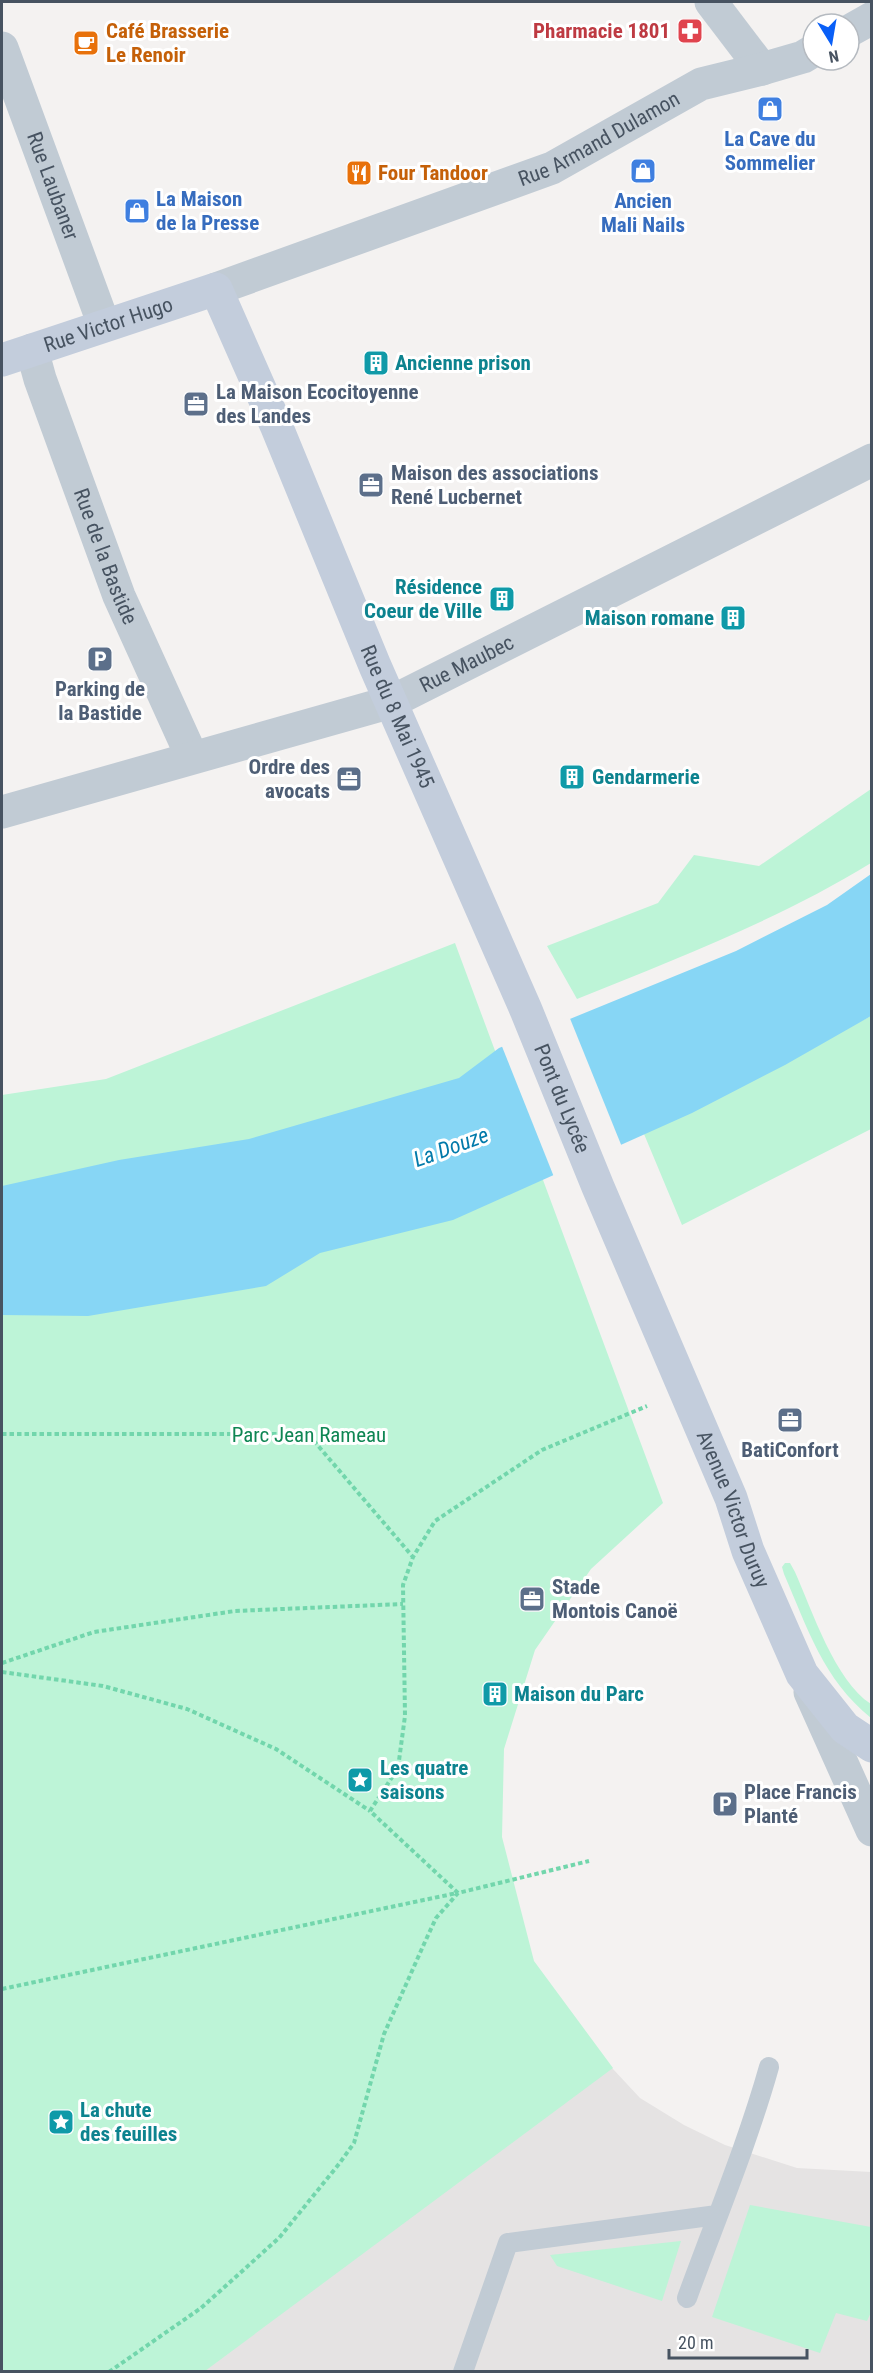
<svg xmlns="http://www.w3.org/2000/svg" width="873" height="2373" viewBox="0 0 873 2373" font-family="'Roboto Condensed',sans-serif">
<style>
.education{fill:#e5e3e3}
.green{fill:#bdf4d7}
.water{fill:#87d6f5}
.pier{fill:#f4f2f1}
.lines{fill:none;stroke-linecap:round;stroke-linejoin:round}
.path{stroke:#72d6ac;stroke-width:4;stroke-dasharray:4.5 3;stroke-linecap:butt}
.lane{stroke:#c1cbd4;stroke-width:20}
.street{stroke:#c1cbd4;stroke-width:33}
.secondary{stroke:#c3cddc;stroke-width:33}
.labels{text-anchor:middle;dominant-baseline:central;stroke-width:6;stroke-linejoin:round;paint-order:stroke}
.food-label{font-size:21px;font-weight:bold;fill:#c56008;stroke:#fff;text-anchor:start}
.health-label{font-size:21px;font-weight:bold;fill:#be3a42;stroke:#fff;text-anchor:end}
.street-label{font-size:21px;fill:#475361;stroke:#fff}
.shop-label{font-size:21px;font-weight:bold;fill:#366cbe;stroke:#fff}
.culture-label{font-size:21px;font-weight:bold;fill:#0d838f;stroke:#fff;text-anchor:start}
.service-label{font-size:21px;font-weight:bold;fill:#4e5e75;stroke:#fff;text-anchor:start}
.park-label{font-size:21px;fill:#0f8653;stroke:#fff}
.water-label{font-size:22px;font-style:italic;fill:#027aaa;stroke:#fff}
</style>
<rect width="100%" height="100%" fill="#f4f2f1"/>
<path class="education" d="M 573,2026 L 640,2098 L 684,2125 L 725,2145 L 797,2168 L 871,2172 L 871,2371 L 198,2372 Z"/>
<path class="green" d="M 871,789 L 871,863 C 778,920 678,958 577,999 L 547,946 L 658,903 L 694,855 L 759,866 Z
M 455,943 L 663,1503 L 591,1569 L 535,1650 L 504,1749 L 502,1837 L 534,1961 L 613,2068 L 205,2371 L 2,2372 L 2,1095 L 106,1079 Z
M 871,1016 L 871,1129 L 682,1225 L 644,1134 Z
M 785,1563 L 790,1563 L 795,1572 C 812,1610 835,1681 871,1704 L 871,1718 C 823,1679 808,1629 784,1574 L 782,1567 Z
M 750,2205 L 871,2227 L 872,2310 L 867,2321 L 836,2313 L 820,2353 L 712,2317 Z
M 681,2241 L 662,2301 L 557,2266 L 550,2255 Z"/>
<path class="water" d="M 871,874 L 871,1016 L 785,1065 L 692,1113 L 453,1220 L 320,1253 L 266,1286 L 88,1316 L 2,1315 L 2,1186 L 119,1160 L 249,1139 L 459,1078 L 499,1048 L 736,951 L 827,905 Z"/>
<path class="pier" d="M 569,1016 L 622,1147 L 554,1177 L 501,1044 Z"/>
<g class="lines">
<path class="path" d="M 2,1434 L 308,1434 L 413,1557
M 2,1663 L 94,1632 L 235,1611 L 403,1604
M 2,1672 L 103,1686 L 187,1709 L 276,1749 L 370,1811
M 458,1893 L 370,1811 L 398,1768 L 405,1716 L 403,1585 L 413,1557 L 435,1521 L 542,1450 L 647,1406
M 2,1989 L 457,1893
M 109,2372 L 201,2308 L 279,2238 L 339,2164 L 354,2143 L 384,2034 L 424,1944 L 436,1918 L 458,1893 L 589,1861"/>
<path class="lane" d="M 687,2298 C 715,2221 747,2145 769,2067
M 463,2372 L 508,2243 L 717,2215"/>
<g class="street">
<path d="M 711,2 L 762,69"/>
<path d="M 849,31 L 872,18"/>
<path id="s1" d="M 2,48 L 104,325"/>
<path id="s2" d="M 216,289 L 552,168 L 701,84 L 762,69 L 803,57 L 813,51"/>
<path id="s3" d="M 32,350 L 40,379 L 119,596 L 192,757"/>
<path id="s4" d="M 2,812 L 391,702 L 872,460"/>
<path d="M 810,1692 L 872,1830"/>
</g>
<path class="secondary" id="s5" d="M 2,360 L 216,289 L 276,425 L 375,666 L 526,1010 L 598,1187 L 731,1498 L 748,1551 L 802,1674 L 845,1728 L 872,1746"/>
</g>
<defs>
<g id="pharmacy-square" transform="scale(1.35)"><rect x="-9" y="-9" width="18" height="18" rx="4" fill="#e0444e" stroke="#fff"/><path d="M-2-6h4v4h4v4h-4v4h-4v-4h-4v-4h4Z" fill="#fff"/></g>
<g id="cafe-square" transform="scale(1.35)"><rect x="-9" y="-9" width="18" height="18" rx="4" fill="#e8710a" stroke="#fff"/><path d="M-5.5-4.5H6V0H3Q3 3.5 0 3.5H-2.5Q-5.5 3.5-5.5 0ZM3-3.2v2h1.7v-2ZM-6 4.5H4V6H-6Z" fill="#fff"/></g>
<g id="shop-square" transform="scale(1.35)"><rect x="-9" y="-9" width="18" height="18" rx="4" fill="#3f7fe0" stroke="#fff"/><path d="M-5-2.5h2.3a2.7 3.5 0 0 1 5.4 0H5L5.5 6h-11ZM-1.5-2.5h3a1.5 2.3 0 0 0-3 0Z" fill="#fff"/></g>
<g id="restaurant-square" transform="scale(1.35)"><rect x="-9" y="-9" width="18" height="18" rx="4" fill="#e8710a" stroke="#fff"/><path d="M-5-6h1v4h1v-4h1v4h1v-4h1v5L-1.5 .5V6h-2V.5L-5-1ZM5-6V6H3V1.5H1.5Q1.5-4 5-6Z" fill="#fff"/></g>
<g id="building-square" transform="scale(1.35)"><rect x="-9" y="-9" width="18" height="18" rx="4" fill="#0f9aa8" stroke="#fff"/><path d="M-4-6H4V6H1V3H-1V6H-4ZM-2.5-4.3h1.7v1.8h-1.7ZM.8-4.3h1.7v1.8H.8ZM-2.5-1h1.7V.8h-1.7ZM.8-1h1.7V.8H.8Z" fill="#fff"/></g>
<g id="office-square" transform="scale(1.35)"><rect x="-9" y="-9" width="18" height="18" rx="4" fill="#5c6f8a" stroke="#fff"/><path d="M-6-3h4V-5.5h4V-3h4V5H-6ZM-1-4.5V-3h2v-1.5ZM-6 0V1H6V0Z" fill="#fff"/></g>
<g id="parking-square" transform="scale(1.35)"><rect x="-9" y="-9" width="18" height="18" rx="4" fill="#5c6f8a" stroke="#fff"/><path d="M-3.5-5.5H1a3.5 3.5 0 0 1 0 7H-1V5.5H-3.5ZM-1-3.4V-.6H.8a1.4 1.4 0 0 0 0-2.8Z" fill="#fff"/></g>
<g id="sight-square" transform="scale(1.35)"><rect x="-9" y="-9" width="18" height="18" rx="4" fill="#0f9aa8" stroke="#fff"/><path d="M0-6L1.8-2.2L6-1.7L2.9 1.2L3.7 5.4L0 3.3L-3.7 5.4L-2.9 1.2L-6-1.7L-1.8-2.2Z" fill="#fff"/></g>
</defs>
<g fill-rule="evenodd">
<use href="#pharmacy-square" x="690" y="31"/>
<use href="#cafe-square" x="86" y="43"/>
<use href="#shop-square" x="770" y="109"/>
<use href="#shop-square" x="643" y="171"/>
<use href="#restaurant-square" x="359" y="173"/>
<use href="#shop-square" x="137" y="211"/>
<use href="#building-square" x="376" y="363"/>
<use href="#office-square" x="196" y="404"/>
<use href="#office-square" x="371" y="485"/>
<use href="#building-square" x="502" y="599"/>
<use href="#building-square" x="733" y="618"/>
<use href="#parking-square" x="100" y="659"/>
<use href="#building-square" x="572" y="777"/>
<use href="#office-square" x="349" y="779"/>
<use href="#office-square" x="790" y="1420"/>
<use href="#office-square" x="532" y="1599"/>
<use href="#building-square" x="495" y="1694"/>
<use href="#sight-square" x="360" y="1780"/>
<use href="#parking-square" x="725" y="1804"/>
<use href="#sight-square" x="61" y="2122"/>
</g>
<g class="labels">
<g class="food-label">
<text x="106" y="31">Café Brasserie<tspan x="106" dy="24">Le Renoir</tspan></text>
<text x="378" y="173">Four Tandoor</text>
</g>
<g class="health-label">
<text x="670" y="31">Pharmacie 1801</text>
</g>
<g class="street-label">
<text stroke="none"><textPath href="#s2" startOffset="412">Rue Armand Dulamon</textPath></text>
<text stroke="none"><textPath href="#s1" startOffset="147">Rue Laubaner</textPath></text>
<text stroke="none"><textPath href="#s5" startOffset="112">Rue Victor Hugo</textPath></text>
<text stroke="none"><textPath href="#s3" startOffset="219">Rue de la Bastide</textPath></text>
<text stroke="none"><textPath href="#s4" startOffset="489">Rue Maubec</textPath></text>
<text stroke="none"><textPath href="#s5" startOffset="690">Rue du 8 Mai 1945</textPath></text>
<text stroke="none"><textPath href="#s5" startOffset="1106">Pont du Lycée</textPath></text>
<text stroke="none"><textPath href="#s5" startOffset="1551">Avenue Victor Duruy</textPath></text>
</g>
<g class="shop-label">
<text x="770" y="139">La Cave du<tspan x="770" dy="24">Sommelier</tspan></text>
<text x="156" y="199" text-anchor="start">La Maison<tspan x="156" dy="24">de la Presse</tspan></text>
<text x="643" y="201">Ancien<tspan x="643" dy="24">Mali Nails</tspan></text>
</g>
<g class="culture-label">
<text x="395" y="363">Ancienne prison</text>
<text x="482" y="587" text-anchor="end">Résidence<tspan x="482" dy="24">Coeur de Ville</tspan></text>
<text x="714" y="618" text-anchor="end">Maison romane</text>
<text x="592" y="777">Gendarmerie</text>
<text x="514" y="1694">Maison du Parc</text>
<text x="380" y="1768">Les quatre<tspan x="380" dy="24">saisons</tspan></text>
<text x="80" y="2110">La chute<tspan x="80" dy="24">des feuilles</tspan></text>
</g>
<g class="service-label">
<text x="216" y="392">La Maison Ecocitoyenne<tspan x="216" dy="24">des Landes</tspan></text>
<text x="391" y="473">Maison des associations<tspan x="391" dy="24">René Lucbernet</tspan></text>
<text x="100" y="689" text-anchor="middle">Parking de<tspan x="100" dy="24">la Bastide</tspan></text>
<text x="330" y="767" text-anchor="end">Ordre des<tspan x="330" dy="24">avocats</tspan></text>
<text x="790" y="1450" text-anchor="middle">BatiConfort</text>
<text x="552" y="1587">Stade<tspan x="552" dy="24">Montois Canoë</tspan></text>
<text x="744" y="1792">Place Francis<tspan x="744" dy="24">Planté</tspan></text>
</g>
<g class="park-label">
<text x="309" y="1435">Parc Jean Rameau</text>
</g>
<g class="water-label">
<text transform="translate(451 1147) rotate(-20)">La Douze</text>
</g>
</g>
<rect width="873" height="2373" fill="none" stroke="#475361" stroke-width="6"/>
<g transform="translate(831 42) rotate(169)"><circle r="28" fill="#ffffff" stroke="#b5bac0" stroke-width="1.5"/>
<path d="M0-4.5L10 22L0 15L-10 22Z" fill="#095ff7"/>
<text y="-9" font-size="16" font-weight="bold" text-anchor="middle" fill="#475361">N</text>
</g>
<path d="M669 2349v9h138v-9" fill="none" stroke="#475361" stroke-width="3"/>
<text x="678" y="2349" font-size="18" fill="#475361" stroke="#ffffff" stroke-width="4.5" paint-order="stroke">20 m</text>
</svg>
